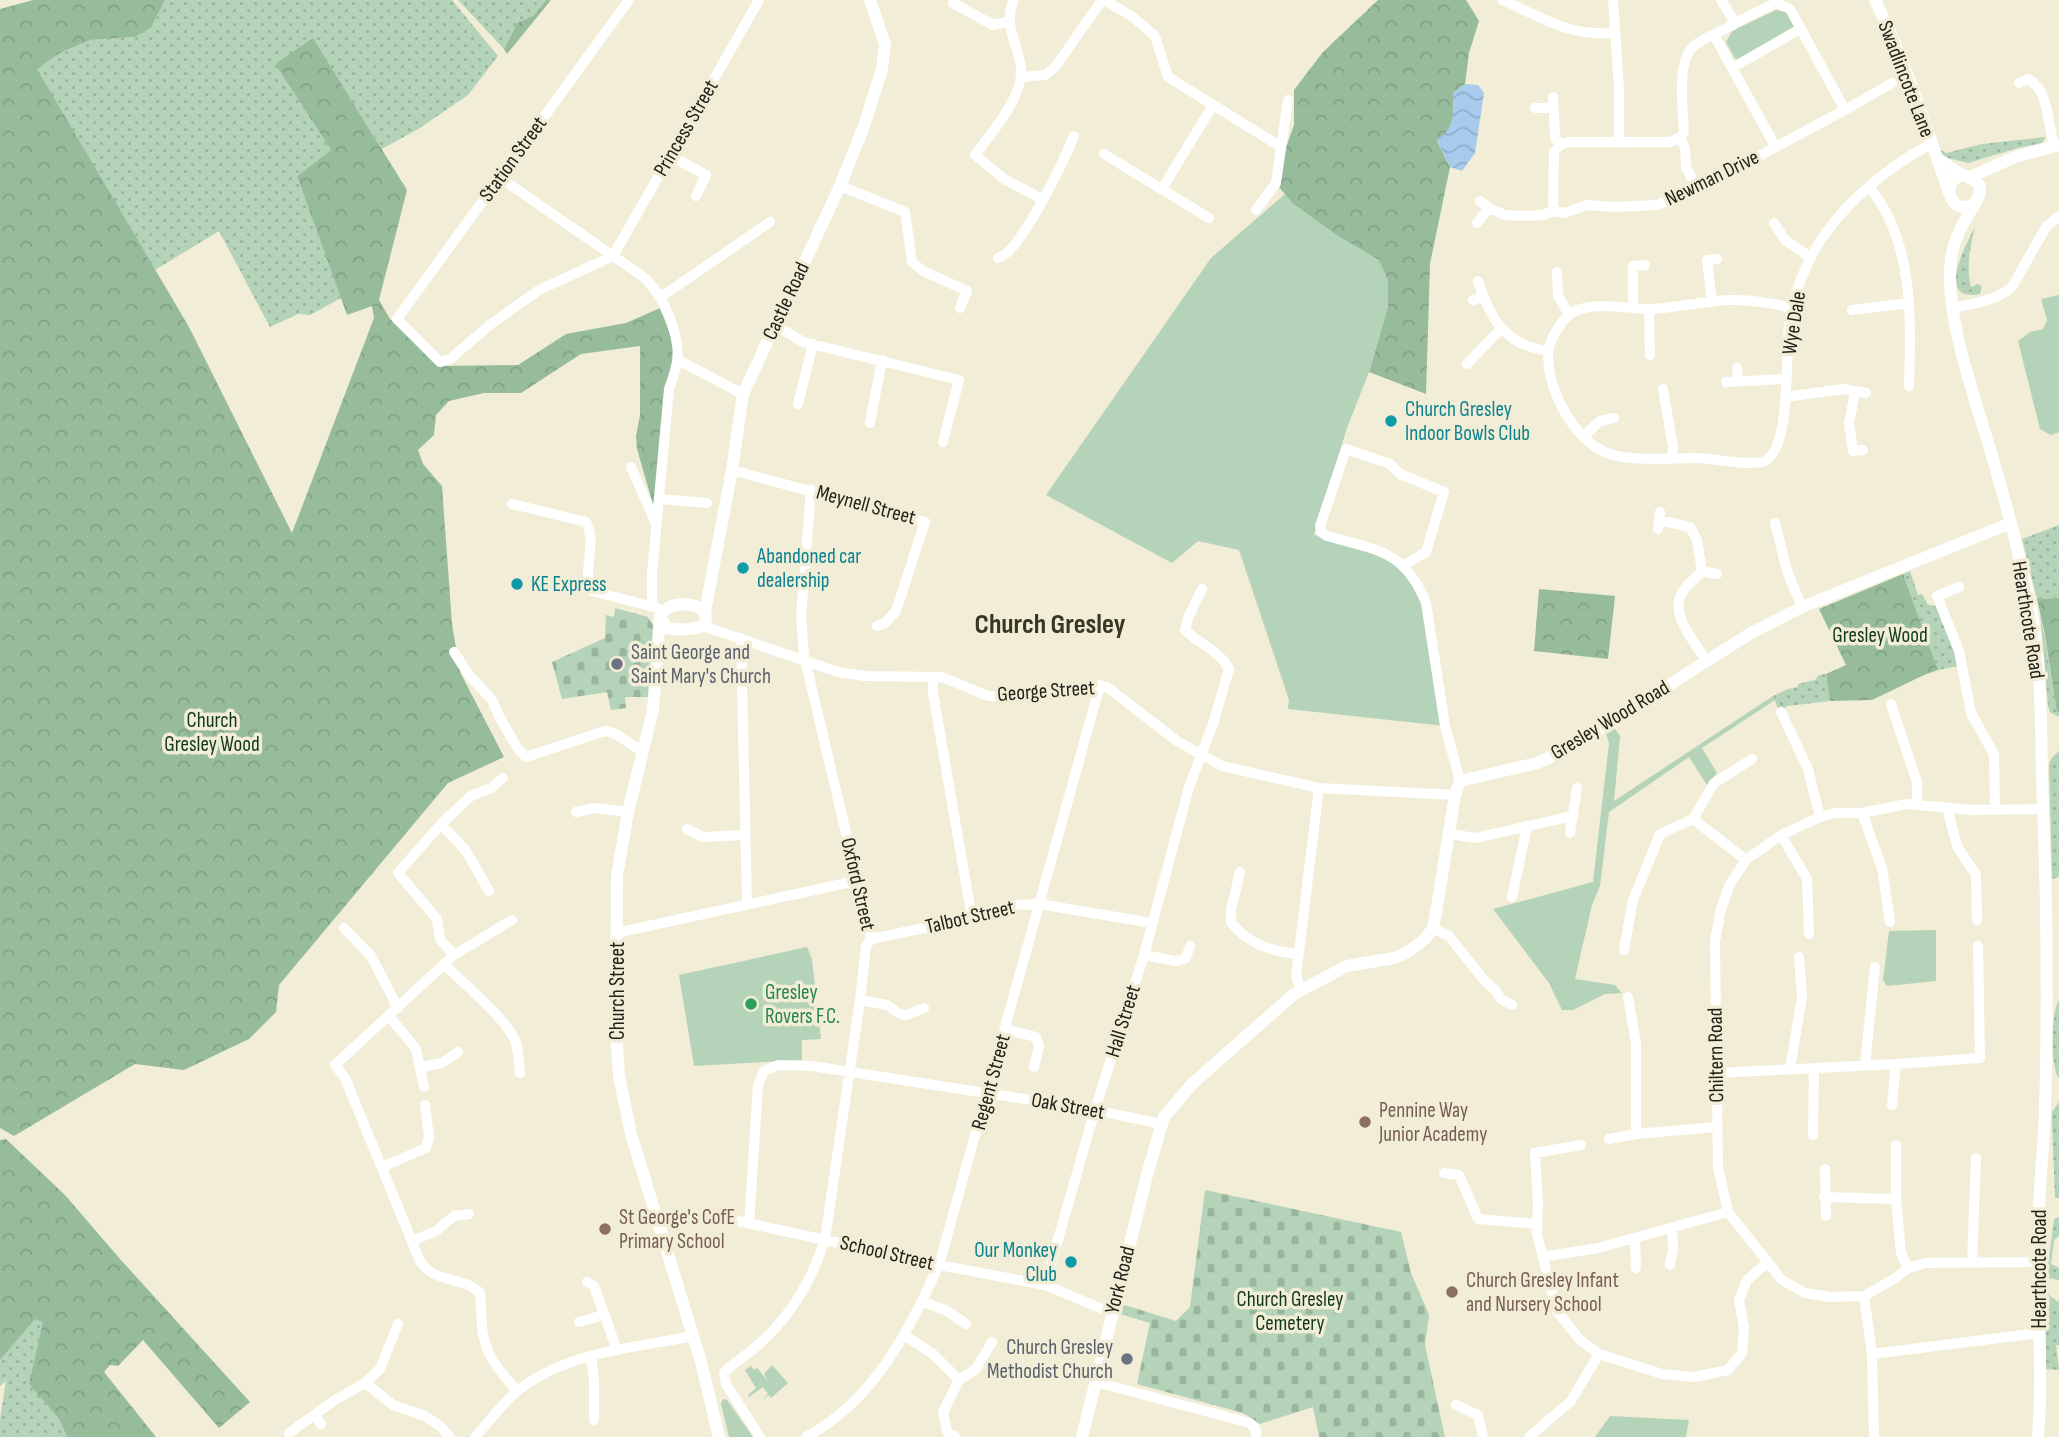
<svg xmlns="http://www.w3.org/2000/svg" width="2059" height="1437" viewBox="0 0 2059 1437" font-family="'Sofia Sans Condensed',sans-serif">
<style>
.grass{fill:url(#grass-dots)}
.forest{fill:url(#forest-crowns)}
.cemetery{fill:url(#cemetery-stones)}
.green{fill:#b4d3b8}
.water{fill:url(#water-waves)}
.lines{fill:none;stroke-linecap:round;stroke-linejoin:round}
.minor{stroke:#fff;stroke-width:10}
.tertiary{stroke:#fff;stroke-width:12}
.culture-dot{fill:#0f9aa8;stroke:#f1edd6;stroke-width:2.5}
.worship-dot{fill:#6b7280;stroke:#f1edd6;stroke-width:2.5}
.leisure-dot{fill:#2e9e5b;stroke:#f1edd6;stroke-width:2.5}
.education-dot{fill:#8d6e63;stroke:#f1edd6;stroke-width:2.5}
.labels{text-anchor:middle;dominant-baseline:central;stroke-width:7;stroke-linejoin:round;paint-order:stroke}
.street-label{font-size:21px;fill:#232119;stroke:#f1edd6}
.culture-label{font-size:21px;fill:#0d838f;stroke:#f1edd6;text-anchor:start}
.park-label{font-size:21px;fill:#0f391a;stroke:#f1edd6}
.worship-label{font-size:21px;fill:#5b616d;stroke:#f1edd6;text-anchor:start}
.leisure-label{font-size:21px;fill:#27864d;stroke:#f1edd6;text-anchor:start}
.education-label{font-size:21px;fill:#785e54;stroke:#f1edd6;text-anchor:start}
.district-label{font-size:28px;font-weight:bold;fill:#3a3624;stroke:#f1edd6}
</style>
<defs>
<pattern id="grass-dots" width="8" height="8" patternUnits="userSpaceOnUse" patternTransform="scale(1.75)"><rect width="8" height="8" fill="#b4d3b8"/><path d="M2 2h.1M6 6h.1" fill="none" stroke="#9ab59e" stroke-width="1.8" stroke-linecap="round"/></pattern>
<pattern id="forest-crowns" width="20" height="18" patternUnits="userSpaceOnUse" patternTransform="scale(1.75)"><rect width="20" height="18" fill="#97bc9c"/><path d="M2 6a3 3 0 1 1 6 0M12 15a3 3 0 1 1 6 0" fill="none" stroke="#82a186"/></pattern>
<pattern id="cemetery-stones" width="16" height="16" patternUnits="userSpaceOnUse" patternTransform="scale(1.75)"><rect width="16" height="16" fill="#b4d3b8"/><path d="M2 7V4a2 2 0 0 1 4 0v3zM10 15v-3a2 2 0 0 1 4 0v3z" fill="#9ab59e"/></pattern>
<pattern id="water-waves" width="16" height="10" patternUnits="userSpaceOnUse" patternTransform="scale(1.75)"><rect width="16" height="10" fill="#a8cbec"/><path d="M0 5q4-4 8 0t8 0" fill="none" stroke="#90aeca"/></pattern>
</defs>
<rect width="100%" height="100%" fill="#f1edd6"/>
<path class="grass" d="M 165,0 L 452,0 L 498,56 L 468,95 L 420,128 L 382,149 L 313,39 L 275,64 L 331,150 L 297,176 L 341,298 L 310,315 L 298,314 L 270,327 L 219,231 L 155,270 L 36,69 L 60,53 L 90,40 L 135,37 L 151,28 Z
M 458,0 L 546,0 L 533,16 L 517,23 L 504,49 Z
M 2046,137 L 2042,143 L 2018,148 L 1968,163 L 1944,157 L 1939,153 L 1939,149 L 1946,153 L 1982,144 Z
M 1975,227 C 1970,246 1966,268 1971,287 L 1978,284 L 1982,287 L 1980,294 C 1935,303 1965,246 1975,227 Z
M 2059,525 L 2059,598 L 2037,599 L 2022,539 Z
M 1910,571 L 1918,595 L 1922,594 L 1928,605 L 1937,606 L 1955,649 L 1959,666 L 1938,670 L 1903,574 Z
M 2040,611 L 2057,711 L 2059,712 L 2059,717 L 2050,712 L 2048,706 Z
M 1826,674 L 1830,701 L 1788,706 L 1779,711 L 1773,696 L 1788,689 L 1798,687 L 1798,684 L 1815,680 L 1819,675 Z
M 2059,751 L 2059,877 L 2052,879 L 2049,765 L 2051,759 Z
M 2059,1000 L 2059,1079 C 2050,1066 2051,1013 2059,1000 Z
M 2059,1102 L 2059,1198 L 2055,1198 L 2052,1123 L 2052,1112 Z
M 2059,1217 L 2059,1236 L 2054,1240 L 2051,1264 L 2059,1268 L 2059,1280 L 2048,1278 L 2046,1293 L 2058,1302 L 2059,1299 L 2059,1345 L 2056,1345 L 2059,1370 L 2046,1369 L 2045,1289 L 2054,1219 Z
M 35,1318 L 44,1322 L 29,1384 L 59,1419 L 67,1437 L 0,1437 L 0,1419 L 6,1381 L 0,1386 L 0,1360 Z"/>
<path class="forest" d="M 33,0 L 165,0 L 151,28 L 135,37 L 90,40 L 60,53 L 37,69 L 189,327 L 292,533 L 374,318 L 372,306 L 347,315 L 297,176 L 331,150 L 275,64 L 313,38 L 407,190 L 379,300 L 390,319 L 439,366 L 518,365 L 566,334 L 626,323 L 660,308 L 672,338 L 674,359 L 654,508 L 637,449 L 636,436 L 640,415 L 640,346 L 581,354 L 521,393 L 484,393 L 449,401 L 436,415 L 434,435 L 418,450 L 423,464 L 442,486 L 452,624 L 460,672 L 504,757 L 448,783 L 279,985 L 276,1012 L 249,1039 L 184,1070 L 135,1064 L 14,1136 L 0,1128 L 0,9 Z
M 546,0 L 551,0 L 507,54 L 504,49 L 517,23 L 533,16 Z
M 1378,0 L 1466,0 L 1479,21 L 1469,53 L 1465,84 L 1453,93 C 1454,114 1455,128 1437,141 L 1450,167 L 1430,264 L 1426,394 L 1369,372 L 1388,306 L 1332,232 L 1293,204 L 1274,181 L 1294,125 L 1294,90 L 1323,52 Z
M 1903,574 L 1938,670 L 1924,675 L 1872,700 L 1830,701 L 1826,674 L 1846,665 L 1819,609 Z
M 1539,589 L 1615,596 L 1608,659 L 1534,651 Z
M 2059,598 L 2059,712 L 2057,712 L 2044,630 L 2037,599 Z
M 6,1139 L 65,1195 L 120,1259 L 250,1402 L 219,1428 L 143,1340 L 118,1366 L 110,1365 L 104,1372 L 156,1437 L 67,1437 L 59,1419 L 29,1384 L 43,1322 L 35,1319 L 0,1360 L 0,1140 Z"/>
<path class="cemetery" d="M 615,608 L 648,617 L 654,627 L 649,697 L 625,697 L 626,708 L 611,710 L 607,692 L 562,699 L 552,662 L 605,638 L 606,615 L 614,617 Z
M 1205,1190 L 1401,1232 L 1411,1273 L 1429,1315 L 1425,1345 L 1445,1437 L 1319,1437 L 1313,1407 L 1260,1424 L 1243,1413 L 1137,1384 L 1150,1323 L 1120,1314 L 1121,1304 L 1176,1321 L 1190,1307 Z"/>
<path class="green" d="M 1776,10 L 1787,12 L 1796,28 L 1736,60 L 1726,42 L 1732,31 Z
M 1285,194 L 1293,204 L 1332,232 L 1379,260 L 1388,280 L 1388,306 L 1369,372 L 1347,428 L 1314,535 L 1382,552 L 1419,585 L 1445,726 L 1288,709 L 1289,700 L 1239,550 L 1198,541 L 1172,563 L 1046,495 L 1211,258 Z
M 2059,295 L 2059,432 L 2051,435 L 2040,429 L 2018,341 L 2030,332 L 2043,329 L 2047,320 L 2041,299 Z
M 1773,696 L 1775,700 L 1702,748 L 1717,773 L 1707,785 L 1689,757 L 1609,812 L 1600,886 L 1592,905 L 1575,979 L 1615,985 L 1622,993 L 1605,994 L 1573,1010 L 1562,1010 L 1549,983 L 1493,909 L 1593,882 L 1609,743 L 1606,734 L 1615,729 L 1620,736 L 1614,801 Z
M 1936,930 L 1936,981 L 1887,986 L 1883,980 L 1889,931 Z
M 807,947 L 812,959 L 821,1039 L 802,1040 L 802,1060 L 694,1066 L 679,975 Z
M 772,1365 L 788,1383 L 771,1398 L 769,1395 L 761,1401 L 768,1394 L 763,1387 L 749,1397 L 748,1395 L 756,1388 L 745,1370 L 751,1366 L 754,1370 L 757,1368 L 768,1381 L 764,1374 Z
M 723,1399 L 727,1400 L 753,1437 L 729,1437 L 721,1404 Z
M 1610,1416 L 1689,1420 L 1686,1437 L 1595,1437 Z"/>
<path class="water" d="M 1465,84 L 1478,85 L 1484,93 L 1475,153 L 1462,171 L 1450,167 L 1437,140 C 1455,128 1454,114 1453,93 Z"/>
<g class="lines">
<path class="minor" d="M 629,0 L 397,319 L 440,362 L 450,359 L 491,324 L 539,290 L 613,256 L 759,0
M 1014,0 C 1002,25 1019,44 1021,69 C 1023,98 991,133 975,155 L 1004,179 L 1042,199
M 1104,0 L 1133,17 L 1155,36 L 1168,77 L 1281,147
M 1502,0 C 1544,18 1566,36 1614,33
M 1613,0 L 1619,88 L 1619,143
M 953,3 L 993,25 L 1008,22
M 1714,35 L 1775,146
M 1732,68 L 1800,29
M 1021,77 L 1045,75 L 1056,66 L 1102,0
M 2019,83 L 2028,79 C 2049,89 2048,126 2054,146
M 1553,97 L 1555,137 L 1560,145
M 1535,108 L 1552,108
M 1845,110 L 1892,83
M 1680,138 L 1684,132 C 1683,110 1676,61 1694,46 C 1705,37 1721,31 1733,25 L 1734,21 L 1721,0
M 1680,138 L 1685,148 L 1686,167 L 1697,189
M 1104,154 L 1209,218
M 671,156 L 706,175 L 696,196
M 499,177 L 645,278 C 663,295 681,337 677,361 C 676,370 672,380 669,389 L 652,574 L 652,606
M 840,186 L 905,212 L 912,262 L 923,271 L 967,291 L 960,308
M 1870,188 C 1914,242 1911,319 1909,386
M 1162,189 L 1213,105
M 1480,201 L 1489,208 L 1505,215 L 1524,216 L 1543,215 L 1553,211 L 1564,213 L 1587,205 L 1614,207 L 1657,205 L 1697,189 L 1845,110 L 1790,9 L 1776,3 L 1739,21 L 1734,21
M 1256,210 L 1276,183 L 1288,100
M 1553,211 L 1554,152 L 1560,145 L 1568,142 L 1670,142 L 1680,138
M 1477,223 L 1489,208
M 1774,223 L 1785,240 L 1810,257
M 998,258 C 1021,252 1064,160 1074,136
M 1557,272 L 1558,295 L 1569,315
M 1478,281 C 1491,320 1505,345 1548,351
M 661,297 L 770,222
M 1473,300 L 1483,296
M 1712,302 L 1707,260 L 1717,259
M 1633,307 L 1633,266 L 1645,265
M 1792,308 C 1771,303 1751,299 1729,300 C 1703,301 1677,308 1650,309 C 1628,309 1586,299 1568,316 C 1559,324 1549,341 1548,353 C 1548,390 1572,438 1607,453 C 1631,462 1670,458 1697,458 C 1713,458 1751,467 1765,461 C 1792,447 1785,353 1789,324 C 1792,302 1800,279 1810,259 C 1833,212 1886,167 1931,144
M 1954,308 C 1974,303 1996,301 2012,287 L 2046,227 L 2059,216
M 1649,309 L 1650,355
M 1852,310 L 1909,303
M 775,325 L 803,342 L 959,380 L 943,442
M 678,360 L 743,394
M 1467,364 L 1501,329
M 1737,368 L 1738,381
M 1726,382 L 1787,379
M 1663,389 L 1673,447 L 1672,458
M 1855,393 L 1849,423 L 1853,451 L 1863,450
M 1785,397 L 1843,389 L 1866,393
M 798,404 L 813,344
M 870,423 L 882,360
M 1584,436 L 1600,421 L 1614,418
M 631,467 L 655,521
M 732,470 L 925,522 L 896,611 L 885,623 L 877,626
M 659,499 L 707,503
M 512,504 L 586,522 C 598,547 581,569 592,591 L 658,608
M 1659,520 L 1690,527 L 1697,540 L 1702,571 C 1697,578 1688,583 1683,591 C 1668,613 1694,641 1706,660
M 1775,523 L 1787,571 L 1802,607
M 1658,529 L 1660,512
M 1404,565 L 1426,552 L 1444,492 L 1400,474 L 1390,464 L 1346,449 L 1320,526 L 1321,532 L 1327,536 C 1376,550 1405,550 1426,603 L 1445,726 L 1460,781
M 1702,571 L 1717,574
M 1959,587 L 1937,596 L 1959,651 L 1971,713 L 1994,754 L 1995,810
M 703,626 L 838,672 L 865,676 L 942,677 L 988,696 L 1005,697 L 1086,687 L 1107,687 L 1177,741 L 1222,766 L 1319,788 L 1455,795
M 741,638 L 747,904
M 454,652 L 469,675 L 492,700 L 499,716 L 518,749 L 526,757 L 605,731 L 614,733 L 642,751
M 933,677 L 933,693 L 972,918
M 1891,704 L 1917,782 L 1917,805
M 1781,712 L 1808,769 L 1820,817
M 1947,808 L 1957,846 L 1976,875 L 1977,920
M 576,812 L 595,808 L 628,812
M 1862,813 L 1882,868 L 1890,922
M 1693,819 L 1714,783 L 1752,759
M 441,824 L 466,851 L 489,891
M 687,829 L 703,837 L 744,835
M 1570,833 L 1577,788
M 1450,834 L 1475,838 L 1573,816
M 1781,835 L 1807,879 L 1809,934
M 1240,872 L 1231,910 L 1231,922 C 1249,945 1271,951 1298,954
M 1512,897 L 1527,826
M 512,920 L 454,955 L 335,1065 L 345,1078 L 420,1261 C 436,1285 462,1275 480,1293 C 482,1308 480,1324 484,1338 C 488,1359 504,1376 517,1391
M 344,928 L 371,956 L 398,1008
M 1433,928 L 1449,936 L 1483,979 L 1495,990 L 1501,999 L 1512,1005
M 616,933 L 856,881
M 871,939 L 972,918 L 1015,905 L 1039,904 L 1152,923
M 1624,950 L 1633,900 L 1660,834 L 1693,819 L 1746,860
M 454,955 L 440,939 L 437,919 L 398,873 L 441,824 L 471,796 L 491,788 L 503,778
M 1144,955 L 1176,961 L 1186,958 L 1190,946
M 444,964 C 463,983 505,1018 515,1040 C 519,1051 519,1062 520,1073
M 1301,989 L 1296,976 L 1319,788
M 1628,997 L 1636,1043 L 1636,1134 L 1717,1127
M 860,1000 L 887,1005 L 900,1014 L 907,1015 L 924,1008
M 389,1016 L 416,1049 L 424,1087
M 1005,1029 L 1036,1037 L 1039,1046 L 1034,1067
M 1865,1065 L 1875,967
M 421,1067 L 442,1063 L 458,1052
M 1790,1069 L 1802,997 L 1799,957
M 1716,1073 L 1896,1064 L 1980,1058 L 1978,946
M 1892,1105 L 1896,1064
M 1813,1135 L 1814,1068
M 1609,1139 L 1636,1134
M 1581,1145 L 1535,1153 L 1538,1203 L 1537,1234 L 1554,1301 L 1557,1311 L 1579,1339 L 1599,1354 L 1662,1374 L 1694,1377 L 1728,1370 L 1742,1353 L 1744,1328 L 1739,1300 L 1747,1280 L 1767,1263
M 382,1167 L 426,1148 L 429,1137 L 425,1105
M 1825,1169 L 1826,1216
M 1444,1173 L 1459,1175 L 1478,1219 L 1537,1224
M 1824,1197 L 1896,1199 L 1901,1253 L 1908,1268
M 1896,1199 L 1896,1145
M 749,1224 L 758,1085 L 764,1071 L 778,1065 L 812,1066 L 1095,1110 L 1161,1124
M 658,1226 L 696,1217 L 716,1216 L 939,1265 L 1045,1285 L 1112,1313
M 1635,1238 L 1636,1268
M 412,1241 L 436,1231 L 454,1216 L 469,1214
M 1542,1257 L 1598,1248 L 1728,1212
M 2037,1262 L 1926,1263 L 1908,1268 L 1894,1279 L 1864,1296 L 1830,1297 L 1805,1293 L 1782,1280 L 1728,1212 L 1718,1167 L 1715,941 L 1721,909 L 1730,884 L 1746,860 L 1781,835 L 1820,817 L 1834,813 L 1862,813 L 1907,804 L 1972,810 L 2043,809
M 1972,1263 L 1976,1158
M 1670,1265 L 1673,1248 L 1672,1227
M 587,1282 L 594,1286 L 617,1350
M 1045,1285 L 1095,1110 L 1144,955 L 1189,787 L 1213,724 L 1229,669 C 1220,651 1199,644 1185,630 L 1188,618 L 1202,589
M 1864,1296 L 1872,1354 L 1874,1437
M 922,1301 L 947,1311 L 966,1324
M 579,1322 L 603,1315
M 906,1336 L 933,1354 L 959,1380
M 1872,1354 L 2039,1333
M 591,1356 L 594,1381 L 594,1420
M 1096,1382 L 1250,1423 L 1256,1430 L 1256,1437
M 365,1383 L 393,1405 L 425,1416 L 440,1426 L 450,1437
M 1456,1405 L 1478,1415 L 1483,1437
M 314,1415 L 321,1424
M 289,1433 L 335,1400 L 365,1383 L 380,1369 L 398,1324
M 475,1437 C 489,1422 500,1406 515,1393 C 563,1352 633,1348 693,1336
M 760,1437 L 726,1384 L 724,1373 C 733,1362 748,1355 758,1345 C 791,1316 812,1281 825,1239 L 860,1000 L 866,946 L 871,939 L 804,655 L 801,616 L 811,490
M 806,1437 C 874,1401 908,1332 939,1265 L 1100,685
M 956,1437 L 947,1432 L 943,1412 L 959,1380 L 976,1369 L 992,1342
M 1529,1437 L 1571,1401 L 1599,1354"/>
<path class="tertiary" d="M 1875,0 C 1905,61 1926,126 1948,190
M 1937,158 C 1945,163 1952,170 1961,174 C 1974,181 1987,182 1976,202 C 1955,220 1936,184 1962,175
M 1970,177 L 2015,157 L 2059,145
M 1976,202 C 1965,220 1954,237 1951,259 C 1943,318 1981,414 1997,473 C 2008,511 2018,550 2027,589 C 2044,661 2040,735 2043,808 C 2047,909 2048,1009 2045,1110 C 2044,1144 2040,1177 2039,1211 C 2035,1286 2044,1362 2038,1437
M 660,616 L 653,710 L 628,812 L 617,876 L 616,1033 L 619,1076 L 631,1134 L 701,1362 L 719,1437
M 660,616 L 666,628 C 678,630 692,630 703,626 L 706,620 L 705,612 L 732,470 L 743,394 L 840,186 L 864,126 L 882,69 L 885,44 L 870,0
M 660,616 C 669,601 693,601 705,612
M 1082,1437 L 1148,1171 L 1164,1117 L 1192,1084 L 1294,994 L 1347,966 L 1394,958 L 1408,952 L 1425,939 L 1433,928 L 1436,913 L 1455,795 L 1460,781 L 1537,763 L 1565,751 L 1751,633 L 1802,607 L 2011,523"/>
</g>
<g class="culture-dot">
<circle cx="1391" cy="421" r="7"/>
<circle cx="743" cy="568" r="7"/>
<circle cx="517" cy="584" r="7"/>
<circle cx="1071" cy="1262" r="7"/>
</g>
<g class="worship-dot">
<circle cx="617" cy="664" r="7"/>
<circle cx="1127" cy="1359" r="7"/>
</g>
<circle class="leisure-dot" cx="751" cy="1004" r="7"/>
<g class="education-dot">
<circle cx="1365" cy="1122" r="7"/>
<circle cx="605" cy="1229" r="7"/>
<circle cx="1452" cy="1292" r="7"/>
</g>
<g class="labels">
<g class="street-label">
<text transform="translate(1906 79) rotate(69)">Swadlincote Lane</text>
<text transform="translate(686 128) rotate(-60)">Princess Street</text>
<text transform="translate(513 159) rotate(-54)">Station Street</text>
<text transform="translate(1712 178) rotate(-26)">Newman Drive</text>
<text transform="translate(786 301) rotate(-65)">Castle Road</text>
<text transform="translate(1794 323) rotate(-81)">Wye Dale</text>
<text transform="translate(866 505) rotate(15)">Meynell Street</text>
<text transform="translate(2028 620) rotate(81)">Hearthcote Road</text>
<text transform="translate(1046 691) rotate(-4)">George Street</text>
<text transform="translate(1610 720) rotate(-31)">Gresley Wood Road</text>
<text transform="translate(858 884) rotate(77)">Oxford Street</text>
<text transform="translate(970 917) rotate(-13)">Talbot Street</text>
<text transform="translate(617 991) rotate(-90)">Church Street</text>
<text transform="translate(1123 1021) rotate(-73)">Hall Street</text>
<text transform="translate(1716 1055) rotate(-91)">Chiltern Road</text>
<text transform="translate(991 1082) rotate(-75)">Regent Street</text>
<text transform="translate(1068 1106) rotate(10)">Oak Street</text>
<text transform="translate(887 1253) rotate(13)">School Street</text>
<text transform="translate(2039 1269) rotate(-90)">Hearthcote Road</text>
<text transform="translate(1120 1280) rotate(-76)">York Road</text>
</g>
<g class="culture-label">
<text x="1405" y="409">Church Gresley<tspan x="1405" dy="24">Indoor Bowls Club</tspan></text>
<text x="757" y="556">Abandoned car<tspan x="757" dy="24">dealership</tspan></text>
<text x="531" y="584">KE Express</text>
<text x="1057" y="1250" text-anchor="end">Our Monkey<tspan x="1057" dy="24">Club</tspan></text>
</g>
<g class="park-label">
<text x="1880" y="635">Gresley Wood</text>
<text x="212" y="720">Church<tspan x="212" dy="24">Gresley Wood</tspan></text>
<text x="1290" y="1299">Church Gresley<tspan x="1290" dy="24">Cemetery</tspan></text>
</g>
<g class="worship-label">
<text x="631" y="652">Saint George and<tspan x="631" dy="24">Saint Mary's Church</tspan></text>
<text x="1113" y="1347" text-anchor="end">Church Gresley<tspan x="1113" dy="24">Methodist Church</tspan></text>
</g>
<g class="leisure-label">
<text x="765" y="992">Gresley<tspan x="765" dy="24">Rovers F.C.</tspan></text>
</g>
<g class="education-label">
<text x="1379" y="1110">Pennine Way<tspan x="1379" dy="24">Junior Academy</tspan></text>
<text x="619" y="1217">St George's CofE<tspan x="619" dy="24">Primary School</tspan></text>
<text x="1466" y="1280">Church Gresley Infant<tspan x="1466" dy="24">and Nursery School</tspan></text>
</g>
<g class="district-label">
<text x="1050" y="624">Church Gresley</text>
</g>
</g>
</svg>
